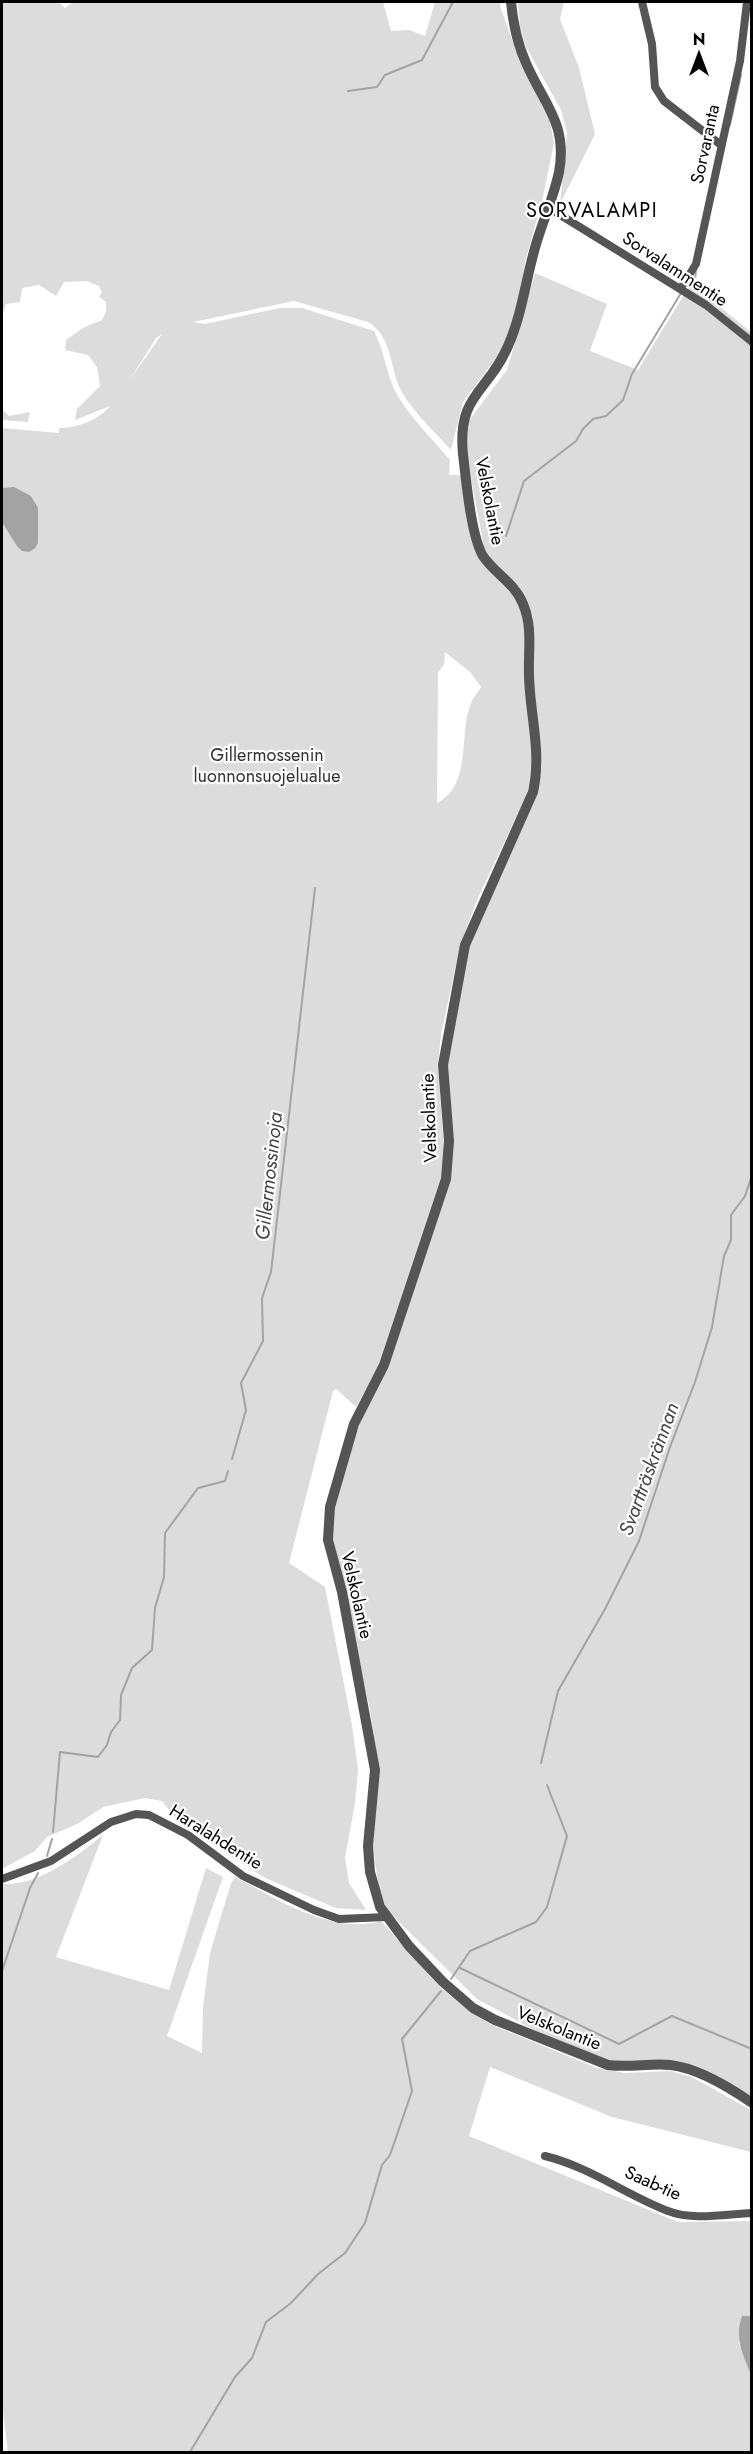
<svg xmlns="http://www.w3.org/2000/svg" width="753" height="2454" viewBox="0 0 753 2454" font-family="Jost,sans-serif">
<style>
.green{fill:#dcdcdc;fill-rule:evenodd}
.water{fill:#a3a3a3}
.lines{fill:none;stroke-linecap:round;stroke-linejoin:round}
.stream{stroke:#a3a3a3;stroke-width:2}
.minor{stroke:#555;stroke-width:8}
.tertiary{stroke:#555;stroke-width:10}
.labels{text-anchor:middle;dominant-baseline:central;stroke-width:4.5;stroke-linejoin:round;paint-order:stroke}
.street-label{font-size:18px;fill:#000;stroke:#fff}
.park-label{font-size:18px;fill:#333;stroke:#fff}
.neighbourhood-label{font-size:20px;letter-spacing:1.5px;fill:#000;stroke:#fff}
.water-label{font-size:20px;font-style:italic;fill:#444;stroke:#fff}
</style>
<rect width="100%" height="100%" fill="#fff"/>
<path class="green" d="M 2,2 L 59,2 L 65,8 L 73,2 L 383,2 L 391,31 L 409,30 L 425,36 L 435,2 L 501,2 L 500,6 L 522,68 L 549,116 L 554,143 L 542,201 L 525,262 L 521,292 L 504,347 L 463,402 L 451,450 C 435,432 406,405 398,384 C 390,362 390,335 368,322 L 294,301 L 193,322 L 205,324 L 280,308 L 302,308 L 374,331 C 384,350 386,371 394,389 C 407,415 432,438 450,460 L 449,475 L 462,475 L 478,555 L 514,593 L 521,608 L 525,635 L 533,773 L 526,796 L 478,898 L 461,942 L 441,1034 L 438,1065 L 444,1151 L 441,1183 L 379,1366 L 356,1407 L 336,1389 L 333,1391 L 289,1563 L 325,1587 L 352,1725 L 358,1769 L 355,1803 L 345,1858 L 349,1883 L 366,1910 L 336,1908 L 265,1878 L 195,1833 L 178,1821 L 162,1801 L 145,1798 L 103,1807 L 79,1823 L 47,1837 L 35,1851 L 2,1869 L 2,428 L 59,433 L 59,428 C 77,428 99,420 110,406 L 75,420 L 77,409 L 100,386 L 97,367 L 88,355 L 65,350 L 66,340 L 83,328 L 102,320 L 106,312 L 106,302 L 99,297 L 102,292 L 99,286 L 87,281 L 64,282 L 56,296 L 39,285 L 22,288 L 20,302 L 6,304 L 2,314 ZM 162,334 L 129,381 L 156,338 ZM 445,652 L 470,672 L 481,687 C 478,692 473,698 471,703 C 458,734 473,784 437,803 L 438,673 L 444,664 Z
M 518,2 L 564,2 L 560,19 L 579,68 L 595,134 L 560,204 L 567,133 L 561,110 L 526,47 L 520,27 Z
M 535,273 L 607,304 L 590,351 L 638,370 L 691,283 L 752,333 L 751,2097 L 696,2068 L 609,2060 L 538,2032 L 477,1999 L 387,1910 L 379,1891 L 373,1846 L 379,1770 L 370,1710 L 333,1540 L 335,1507 L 353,1443 L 365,1410 L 388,1367 L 450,1180 L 453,1141 L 448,1065 L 469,946 L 537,794 L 542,765 L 533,674 L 533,616 L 520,588 L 492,560 L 484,547 L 471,478 L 466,434 L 467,423 L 507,370 Z
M 2,409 L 9,416 L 30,412 L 28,422 L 2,420 Z
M 103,1835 L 56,1957 L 169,1990 L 206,1868 L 223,1877 L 167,2036 L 202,2053 L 203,2007 L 210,1953 L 231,1883 L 235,1877 C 277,1899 331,1935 381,1921 L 439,1986 L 470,2012 L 492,2025 L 597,2068 L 625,2073 L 670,2071 L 692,2077 L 751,2110 L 751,2152 L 612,2117 L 490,2067 L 469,2136 L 678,2222 L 751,2221 L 751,2316 L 742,2316 L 739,2343 L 751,2375 L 751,2452 L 8,2452 L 2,2404 L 2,1884 C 38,1886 76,1857 103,1835 Z"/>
<path class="water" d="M 14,487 L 31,496 L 38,508 L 38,543 L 35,548 L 29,552 L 22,551 L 17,546 L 2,522 L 2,488 Z
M 742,2316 L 751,2316 L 751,2375 C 743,2354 734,2339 742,2316 Z"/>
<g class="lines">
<path class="stream" d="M 348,91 L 377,87 L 385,75 L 422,60 L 453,2
M 730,125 L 741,75
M 694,290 L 696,270
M 506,536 L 524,481 L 576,441 L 583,429 L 593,419 L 606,416 L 623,400 L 632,374 L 681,293
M 232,1459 L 246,1410 L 241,1383 L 263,1341 L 262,1298 L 271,1272 L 315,888
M 541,1763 L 558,1691 L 605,1609 L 639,1541 L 670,1447 L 695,1382 L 712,1327 L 724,1256 L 731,1240 L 731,1215 L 745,1196 L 752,1175
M 53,1832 L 60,1752 L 98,1757 L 107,1745 L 111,1732 L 120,1720 L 121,1695 L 132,1668 L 152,1650 L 155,1608 L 164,1577 L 165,1533 L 198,1488 L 225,1481 L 228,1471
M 47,1856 L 52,1839
M 460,1968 L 619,2044 L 672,2016 L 752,2049
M 2,1971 L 30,1888 L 38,1873
M 451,1979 L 470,1951 L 536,1922 L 547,1907 L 567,1836 L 547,1785
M 190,2452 L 235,2377 L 252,2358 L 266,2322 L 291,2303 L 318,2274 L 345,2253 L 365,2223 L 382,2165 L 390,2155 L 412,2091 L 402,2039 L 441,1991"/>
<path class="minor" d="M 642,2 L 652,44 L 655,87 L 664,101 L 721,145
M 549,208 L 706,305 L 752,342
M 681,288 L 696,264 L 740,61 L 747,2
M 2,1879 L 51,1861 L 111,1822 L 136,1814 L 149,1815 L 188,1835 L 243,1876 L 314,1910 L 339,1919 L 386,1917
M 545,2156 C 590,2167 626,2195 668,2211 C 693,2221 726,2214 752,2213"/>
<path class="tertiary" d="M 511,2 C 513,23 517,43 526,63 C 543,103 568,123 559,172 C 554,196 544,218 537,241 C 526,276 523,312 508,346 C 488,393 457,394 463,454 C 466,479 471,536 483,556 C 495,574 515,583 523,604 C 533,627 528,651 529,676 C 530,716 542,752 533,792 L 465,945 L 443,1065 L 449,1141 L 446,1179 L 384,1365 L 354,1424 L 330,1507 L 328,1540 L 342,1592 L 375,1770 L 368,1846 L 370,1872 L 380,1907 L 409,1946 L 443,1982 L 473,2008 L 495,2020 L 608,2065 C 629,2068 649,2063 670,2065 C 697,2068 729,2087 752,2103"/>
</g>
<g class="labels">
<g class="street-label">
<text transform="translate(705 144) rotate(-78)">Sorvaranta</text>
<text transform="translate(675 269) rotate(33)">Sorvalammentie</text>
<text transform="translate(490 501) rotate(79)">Velskolantie</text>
<text transform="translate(429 1118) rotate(-92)">Velskolantie</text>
<text transform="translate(357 1595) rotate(77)">Velskolantie</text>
<text transform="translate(216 1837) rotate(32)">Haralahdentie</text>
<text transform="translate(559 2028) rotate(22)">Velskolantie</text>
<text transform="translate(653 2183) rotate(24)">Saab-tie</text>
</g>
<g class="park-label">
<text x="267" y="755">Gillermossenin<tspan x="267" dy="21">luonnonsuojelualue</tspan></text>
</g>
<g class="neighbourhood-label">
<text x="592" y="210">SORVALAMPI</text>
</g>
<g class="water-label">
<text transform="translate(269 1176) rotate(-84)">Gillermossinoja</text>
<text transform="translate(649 1469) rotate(-70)">Svartträskrännan</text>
</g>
</g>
<rect width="753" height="2454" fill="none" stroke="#000000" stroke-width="6"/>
<g transform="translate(699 54)" stroke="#ffffff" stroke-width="4.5" paint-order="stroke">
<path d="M0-4.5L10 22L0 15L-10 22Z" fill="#000000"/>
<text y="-9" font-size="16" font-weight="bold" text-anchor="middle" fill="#000000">N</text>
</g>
</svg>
